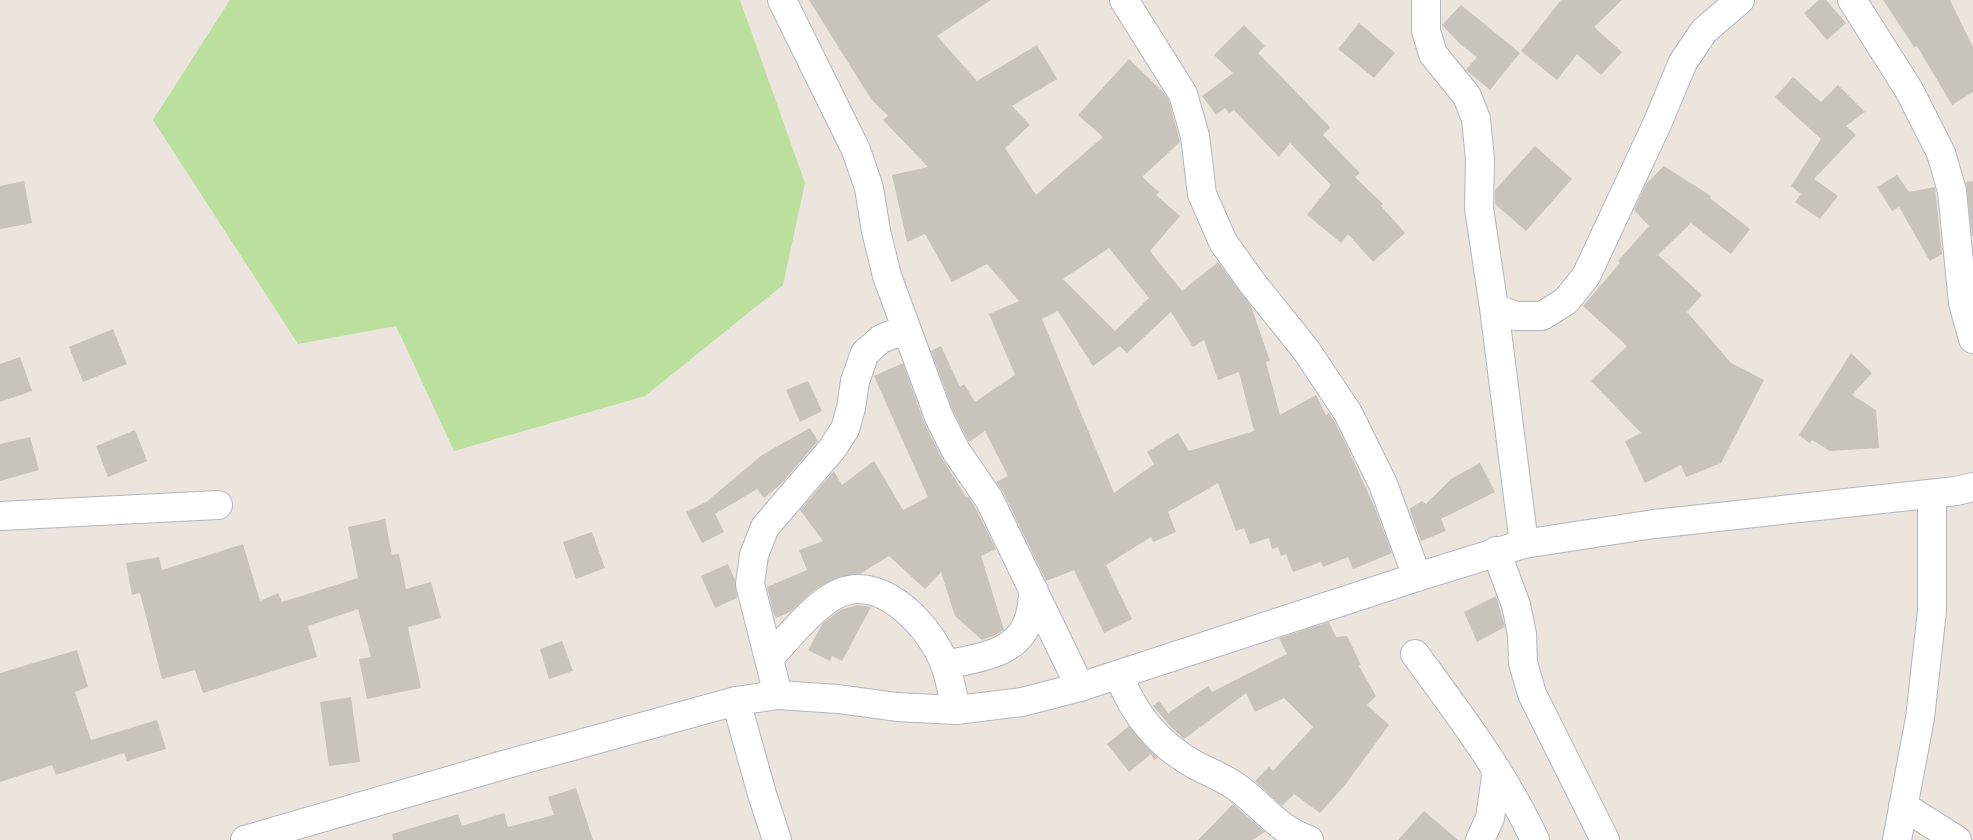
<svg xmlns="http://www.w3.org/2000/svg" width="1973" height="840" viewBox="0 0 1973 840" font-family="'Golos Text',sans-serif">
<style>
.green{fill:#bbe09e}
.building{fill:#c8c3bd;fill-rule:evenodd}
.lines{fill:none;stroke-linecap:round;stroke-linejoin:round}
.street-casing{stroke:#b2b5be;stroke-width:30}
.secondary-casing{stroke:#b2b5be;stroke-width:30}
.street{stroke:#fff;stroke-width:28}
.secondary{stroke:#fff;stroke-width:28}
</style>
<rect width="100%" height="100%" fill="#ece5de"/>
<path class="green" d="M 230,0 L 740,0 L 805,183 L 783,285 L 645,396 L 454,451 L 396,326 L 298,344 L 153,120 Z"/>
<path class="building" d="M 809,0 L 991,0 L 937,36 L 977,81 L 1037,45 L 1057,79 L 1012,106 L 1030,125 L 1005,148 L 1036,195 L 1103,137 L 1078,115 L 1129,59 L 1163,92 L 1169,100 L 1180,142 L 1142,177 L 1159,192 L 1156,195 L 1180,216 L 1150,251 L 1182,291 L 1218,262 L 1251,306 L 1270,361 L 1266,362 L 1280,415 L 1316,395 L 1326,415 L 1329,413 L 1334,421 L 1344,440 L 1375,508 L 1392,553 L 1353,569 L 1348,557 L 1323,567 L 1321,562 L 1293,572 L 1286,554 L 1281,556 L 1278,547 L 1272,549 L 1269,538 L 1250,544 L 1244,528 L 1236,531 L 1218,483 L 1168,512 L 1176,532 L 1153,542 L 1151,537 L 1106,565 L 1132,619 L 1104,633 L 1074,570 L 1046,581 L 1003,492 L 996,482 L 1008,476 L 985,431 L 969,442 L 953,411 L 931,351 L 941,346 L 960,387 L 964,384 L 975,402 L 1015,375 L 989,314 L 1019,301 L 987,264 L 952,282 L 925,234 L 907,242 L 892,175 L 928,167 L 883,120 L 888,116 L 871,99 ZM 1109,248 L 1149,298 L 1115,331 L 1063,279 ZM 1058,311 L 1093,366 L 1120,346 L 1127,353 L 1171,312 L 1193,347 L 1204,340 L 1218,380 L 1239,372 L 1254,431 L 1189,451 L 1178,433 L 1147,452 L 1154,464 L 1114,493 L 1042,319 Z
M 1561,0 L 1622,0 L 1594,27 L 1622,52 L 1601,75 L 1577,54 L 1557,80 L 1521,51 Z
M 1819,0 L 1826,0 L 1846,23 L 1827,40 L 1804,13 Z
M 1883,0 L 1950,0 L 1973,47 L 1973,92 L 1952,105 L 1917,46 L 1914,47 Z
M 1461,5 L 1520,53 L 1490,90 L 1466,70 L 1477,57 L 1460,44 L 1442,25 Z
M 1359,23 L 1395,53 L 1374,78 L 1338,49 Z
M 1244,25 L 1265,46 L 1258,53 L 1330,127 L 1323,135 L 1360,173 L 1355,177 L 1383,204 L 1381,206 L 1405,233 L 1373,262 L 1348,234 L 1341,243 L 1307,215 L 1331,185 L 1290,143 L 1279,157 L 1234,110 L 1229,113 L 1225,108 L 1216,115 L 1202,96 L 1233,73 L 1214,55 Z
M 1793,77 L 1821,102 L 1838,85 L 1865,112 L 1846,126 L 1856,135 L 1814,179 L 1838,196 L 1820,219 L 1795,202 L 1801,194 L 1791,186 L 1821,139 L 1775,97 Z
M 1535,146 L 1572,179 L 1526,231 L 1495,204 L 1495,190 Z
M 1664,166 L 1711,196 L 1710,198 L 1750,229 L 1731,254 L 1691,223 L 1658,255 L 1702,295 L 1687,312 L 1731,363 L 1764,380 L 1721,463 L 1686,477 L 1681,465 L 1645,483 L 1625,441 L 1641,433 L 1591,381 L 1627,346 L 1583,306 L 1620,263 L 1618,261 L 1649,226 L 1634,210 L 1646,184 Z
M 1897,175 L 1909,192 L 1935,187 L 1942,254 L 1930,261 L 1899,207 L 1892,211 L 1877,187 Z
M 24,181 L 32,223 L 0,229 L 0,186 Z
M 1973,181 L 1973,236 L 1972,236 L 1966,182 Z
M 113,329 L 127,364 L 83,382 L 69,347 Z
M 1851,353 L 1872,373 L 1852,395 L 1876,410 L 1879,448 L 1830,451 L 1812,440 L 1809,443 L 1799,435 Z
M 20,357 L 32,391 L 0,402 L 0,364 Z
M 903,363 L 924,422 L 942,458 L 966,497 L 968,496 L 975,507 L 996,549 L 981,556 L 1004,630 L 993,636 L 982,640 L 955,616 L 941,572 L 925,589 L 889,556 L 860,574 L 839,577 L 826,583 L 813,591 L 790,612 L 776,618 L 773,612 L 767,587 L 807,570 L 799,550 L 823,541 L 800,510 L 834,471 L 842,485 L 874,461 L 903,510 L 928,497 L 874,376 Z
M 808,381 L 822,411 L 800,422 L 786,390 Z
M 810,428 L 818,441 L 781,484 L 764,498 L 757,489 L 715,514 L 724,532 L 702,543 L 686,512 L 706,502 L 762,455 Z
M 135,430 L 147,461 L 108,477 L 96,446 Z
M 30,437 L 39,470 L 0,481 L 0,444 Z
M 1480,463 L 1495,492 L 1441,519 L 1446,531 L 1421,541 L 1409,509 L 1422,501 L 1426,504 L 1451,479 Z
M 385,519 L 392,555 L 399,554 L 406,589 L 431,582 L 441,618 L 408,627 L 421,688 L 367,699 L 359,659 L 371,657 L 358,609 L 308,626 L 317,657 L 203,693 L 195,670 L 162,679 L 140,593 L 132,595 L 126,563 L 159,557 L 162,570 L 243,544 L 260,601 L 278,593 L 282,602 L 358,578 L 348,527 Z
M 592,532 L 605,568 L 576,579 L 563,542 Z
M 728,564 L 735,580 L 737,598 L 715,608 L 701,576 Z
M 1496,596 L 1505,627 L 1477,642 L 1464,612 Z
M 858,605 L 871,607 L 842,661 L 832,656 L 830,661 L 808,650 L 823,623 L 840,610 Z
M 1329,622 L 1336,637 L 1347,636 L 1361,665 L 1359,666 L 1376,696 L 1367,705 L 1389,725 L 1345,785 L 1320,813 L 1294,794 L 1282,806 L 1255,781 L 1269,767 L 1273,771 L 1313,727 L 1284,698 L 1255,712 L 1246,693 L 1184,739 L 1171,727 L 1153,706 L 1159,701 L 1168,713 L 1208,686 L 1212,692 L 1287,654 L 1279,638 Z
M 562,641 L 573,671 L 549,679 L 540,649 Z
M 77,650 L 88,687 L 75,692 L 91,740 L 157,720 L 166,749 L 127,761 L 124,753 L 56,775 L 52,765 L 0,782 L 0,673 Z
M 351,697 L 360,762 L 329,766 L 320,702 Z
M 1129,726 L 1158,758 L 1154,760 L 1151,754 L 1129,772 L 1107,744 Z
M 576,788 L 593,840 L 393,840 L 392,834 L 458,814 L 462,826 L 504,813 L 508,827 L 554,815 L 548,797 Z
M 1233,804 L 1265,832 L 1252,840 L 1198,840 Z
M 1424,811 L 1458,840 L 1398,840 Z"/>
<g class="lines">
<g class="street-casing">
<path id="street" d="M 782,0 L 856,150 L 869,188 L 876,231 L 887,276 L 939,417 L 956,451 L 989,499 L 1080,687
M 1124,0 L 1183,94 L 1195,136 L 1202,194 L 1223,242 L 1253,284 L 1306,350 L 1348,413 L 1383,484 L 1417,577
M 1426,0 L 1426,31 L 1433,54 L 1467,96 L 1476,119 L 1480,159 L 1479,208 L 1494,308 L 1524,544
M 1852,0 L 1909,90 L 1941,153 L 1952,191 L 1963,303 L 1973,339
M 1494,308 L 1516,316 L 1542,316 L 1566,301 L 1586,276 L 1657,124 L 1683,62 L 1704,31 L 1740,0
M 0,516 L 218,505
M 1496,551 L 1516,605 L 1522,634 L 1523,663 L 1532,694 L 1605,840
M 1415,654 C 1459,714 1504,773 1535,840
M 769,658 C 788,638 817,601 842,592 C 885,576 932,629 945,665 C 950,679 953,695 956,710
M 945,665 C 976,658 1019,655 1029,618 C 1032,610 1032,600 1034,591
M 1119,675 C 1133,714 1160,746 1197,766 C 1211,773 1226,779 1238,788 C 1263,806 1278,830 1309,840
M 778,695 L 750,584 L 754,555 L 765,527 L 832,449 L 845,429 L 851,408 L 855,381 L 865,353 L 881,339 L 906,329
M 736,701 L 762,794 L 777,840
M 1903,806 L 1957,840
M 1480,840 L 1490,818 L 1497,770
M 1897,840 L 1920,718 L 1932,611 L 1932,494"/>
</g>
<g class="secondary-casing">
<path id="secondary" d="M 245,840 L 500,766 L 736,701 L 778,695 L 838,699 L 897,707 L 956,710 L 1022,702 L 1080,687 L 1417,577 L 1524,544 L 1654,524 L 1956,491 L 1973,487"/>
</g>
<use href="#street" class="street"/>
<use href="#secondary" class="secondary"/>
</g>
</svg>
